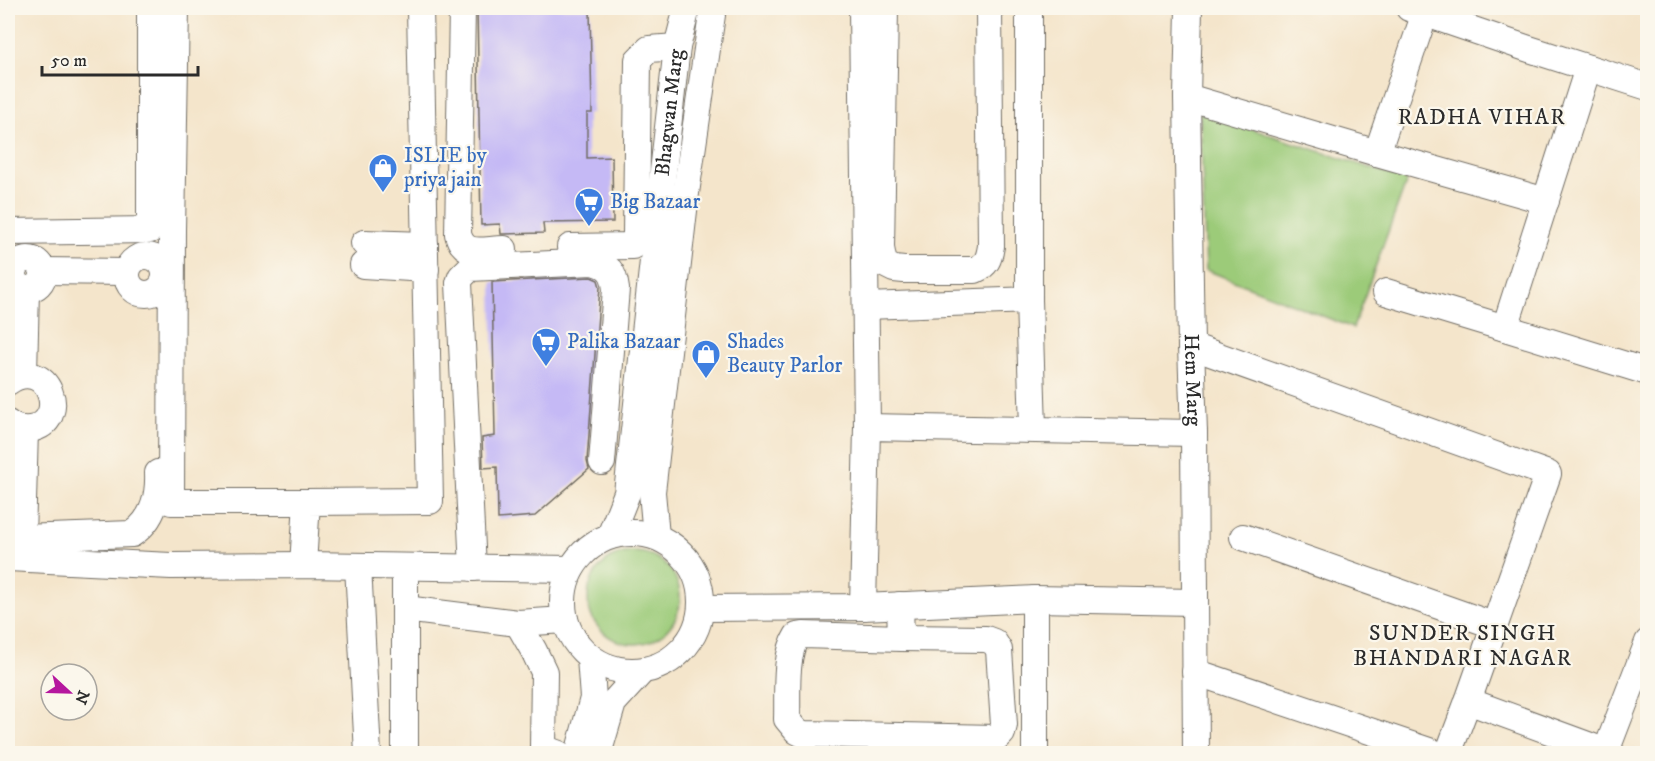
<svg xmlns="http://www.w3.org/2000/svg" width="1655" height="761" viewBox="0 0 1655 761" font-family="'IM FELL DW Pica',serif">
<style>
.green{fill:#9ccb79;stroke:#647b52;stroke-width:1.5}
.building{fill:#c5b9f5}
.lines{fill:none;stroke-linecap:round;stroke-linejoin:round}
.minor-casing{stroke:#716c63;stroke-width:28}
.minor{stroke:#fff;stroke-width:26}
.labels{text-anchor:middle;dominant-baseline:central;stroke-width:4.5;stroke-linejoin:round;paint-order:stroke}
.street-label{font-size:21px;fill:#2b2b2b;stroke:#fbf7ec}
.shop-label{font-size:21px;fill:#366cbe;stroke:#fbf7ec;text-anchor:start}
.neighbourhood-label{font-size:22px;letter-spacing:1.5px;fill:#2b2b2b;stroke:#fbf7ec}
</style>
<rect width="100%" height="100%" fill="#fbf7ec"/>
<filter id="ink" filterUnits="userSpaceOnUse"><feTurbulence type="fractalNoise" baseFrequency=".0167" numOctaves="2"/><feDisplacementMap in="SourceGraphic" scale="12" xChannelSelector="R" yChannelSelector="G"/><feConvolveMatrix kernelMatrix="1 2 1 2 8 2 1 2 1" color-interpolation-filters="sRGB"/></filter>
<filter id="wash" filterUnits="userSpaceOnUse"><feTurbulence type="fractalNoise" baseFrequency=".008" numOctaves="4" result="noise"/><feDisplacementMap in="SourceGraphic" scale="24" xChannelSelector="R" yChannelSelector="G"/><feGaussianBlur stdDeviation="1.35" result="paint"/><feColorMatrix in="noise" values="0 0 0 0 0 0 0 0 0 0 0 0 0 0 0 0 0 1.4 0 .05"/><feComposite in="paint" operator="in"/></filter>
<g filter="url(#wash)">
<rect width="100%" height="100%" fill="#f4e5cb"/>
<path class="green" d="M 1200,112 L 1407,180 L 1353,328 L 1206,270 Z
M588 598a46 46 0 1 1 92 0a46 46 0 1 1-92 0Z"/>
<g id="blocks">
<path class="building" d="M 477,8 L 590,8 L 592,113 L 587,113 L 587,158 L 612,157 L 613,222 L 543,223 L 544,233 L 501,234 L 500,224 L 481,225 Z
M 591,277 L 598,280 L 600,287 L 587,461 L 589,469 L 535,516 L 498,519 L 497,467 L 483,468 L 482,438 L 495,436 L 492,282 Z"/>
</g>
</g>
<g filter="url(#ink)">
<use href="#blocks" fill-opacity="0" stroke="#716c63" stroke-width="1.5"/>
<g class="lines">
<g class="minor-casing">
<g id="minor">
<path d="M 176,8 L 172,230 L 171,502 L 307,502"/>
<path d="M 462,8 L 458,234 C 464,258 484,249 504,249"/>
<path d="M 862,8 L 867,427"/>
<path d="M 885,8 L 881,248 L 884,264 L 894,269 L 904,270 L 975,270 C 987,265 989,259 991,246 L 989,8"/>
<path d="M 1029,8 L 1029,300 L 1033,429"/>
<path id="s1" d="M 1189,8 L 1187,97 L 1191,346 L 1194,433 L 1196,754"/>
<path d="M 1409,8 L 1526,48 L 1648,87"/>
<path d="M 1425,13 L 1377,153 L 1546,201"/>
<path d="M 1588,68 L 1505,328 L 1648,372"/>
<path d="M 1187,97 L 1377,153"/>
<path d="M 8,232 L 150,230 L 150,8"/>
<path d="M 364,243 L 425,245"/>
<path d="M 570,247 L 632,246 L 636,235 L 638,60 L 649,49 L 677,47"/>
<circle cx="146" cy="275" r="19"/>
<circle cx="28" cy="274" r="15"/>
<path d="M 363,265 L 426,269"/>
<path d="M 43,271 L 127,272"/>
<path d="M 1386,292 L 1505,328"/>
<path d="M 866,306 L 1029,300"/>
<path d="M 1191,346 L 1548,474 L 1468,701 L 1612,754"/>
<path d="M 24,375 L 26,289"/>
<path d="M 8,382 C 48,354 72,422 30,429 C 21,430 14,428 8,423"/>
<path d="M 25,430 L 22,538 L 132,534 C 153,520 159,497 158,473"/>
<circle cx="632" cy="602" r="69"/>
<path id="s2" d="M 610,536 L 627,493 L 677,47 L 687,8"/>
<path d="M 656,536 L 652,492 L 686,193 L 713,8"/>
<path d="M 1243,537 L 1493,625"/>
<path d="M 8,558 L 171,566 L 303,565 L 571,569"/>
<path d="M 303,565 L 307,502 L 430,501 L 420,8"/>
<path d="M 358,566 L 368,754"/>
<path d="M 405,567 L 405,754"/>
<path d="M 473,568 L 459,283 L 461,277 L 470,268 L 592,262 C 609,265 614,272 616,289 L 602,462"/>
<path d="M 1035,599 L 1035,754"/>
<path d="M 900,605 L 901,638 L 986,639 L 994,642 L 999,650 L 1004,725 L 1002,733 L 997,738 L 803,734 L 797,731 L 787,719 C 788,696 784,656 797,636 L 803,635 L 901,638"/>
<path d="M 863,607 L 867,427 L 1194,433"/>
<path d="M 702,608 L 863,607 L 1035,599 L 1194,602"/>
<path d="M 405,609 L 518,623 L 565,620"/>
<path d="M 518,623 L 534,651 L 544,672 L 543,748 L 559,754"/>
<path d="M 1195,672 L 1438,754"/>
<path d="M 578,754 L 593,698 L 590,658"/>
<path d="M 598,754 L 613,703 L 642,671"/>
<path d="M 1448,754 L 1468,701"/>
<path d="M 1605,754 L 1648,642"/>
</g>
</g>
<use href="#minor" class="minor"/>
</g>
</g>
<defs>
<g id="shop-pin" transform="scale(1.5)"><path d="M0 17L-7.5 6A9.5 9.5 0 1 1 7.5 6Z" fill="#3f7fe0" stroke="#fbf7ec"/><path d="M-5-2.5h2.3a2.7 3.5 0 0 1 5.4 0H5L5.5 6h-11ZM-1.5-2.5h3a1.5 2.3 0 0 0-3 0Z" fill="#fff"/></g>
<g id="supermarket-pin" transform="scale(1.5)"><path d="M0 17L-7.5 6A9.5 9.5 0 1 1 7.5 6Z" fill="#3f7fe0" stroke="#fbf7ec"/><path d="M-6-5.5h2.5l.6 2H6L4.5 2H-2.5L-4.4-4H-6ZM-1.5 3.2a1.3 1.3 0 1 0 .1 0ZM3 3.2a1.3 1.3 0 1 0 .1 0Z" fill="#fff"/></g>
</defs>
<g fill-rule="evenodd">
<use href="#shop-pin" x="383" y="168"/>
<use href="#supermarket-pin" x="589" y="202"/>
<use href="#supermarket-pin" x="546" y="342"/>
<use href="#shop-pin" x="706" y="354"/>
</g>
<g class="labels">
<g class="street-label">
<text stroke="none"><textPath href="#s2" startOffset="429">Bhagwan Marg</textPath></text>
<text stroke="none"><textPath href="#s1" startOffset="372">Hem Marg</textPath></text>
</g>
<g class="shop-label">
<text x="404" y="156">ISLIE by<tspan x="404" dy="24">priya jain</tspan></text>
<text x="610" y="202">Big Bazaar</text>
<text x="567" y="342">Palika Bazaar</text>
<text x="727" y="342">Shades<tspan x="727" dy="24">Beauty Parlor</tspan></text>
</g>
<g class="neighbourhood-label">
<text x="1482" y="117">RADHA VIHAR</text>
<text x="1463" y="633">SUNDER SINGH<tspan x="1463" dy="25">BHANDARI NAGAR</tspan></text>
</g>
</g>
<rect width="1655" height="761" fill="none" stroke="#fbf7ec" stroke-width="30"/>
<g transform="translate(69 692) rotate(112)"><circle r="28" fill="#fbf7ec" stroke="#a8a59f" stroke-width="1.5"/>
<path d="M0-4.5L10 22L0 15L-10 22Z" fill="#b5179e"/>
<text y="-9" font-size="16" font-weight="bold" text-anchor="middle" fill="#2b2b2b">N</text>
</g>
<path d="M42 66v9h156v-9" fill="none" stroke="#2b2b2b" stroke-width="3"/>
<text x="51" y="66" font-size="18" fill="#2b2b2b" stroke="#fbf7ec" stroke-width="4.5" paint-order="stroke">50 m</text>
</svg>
